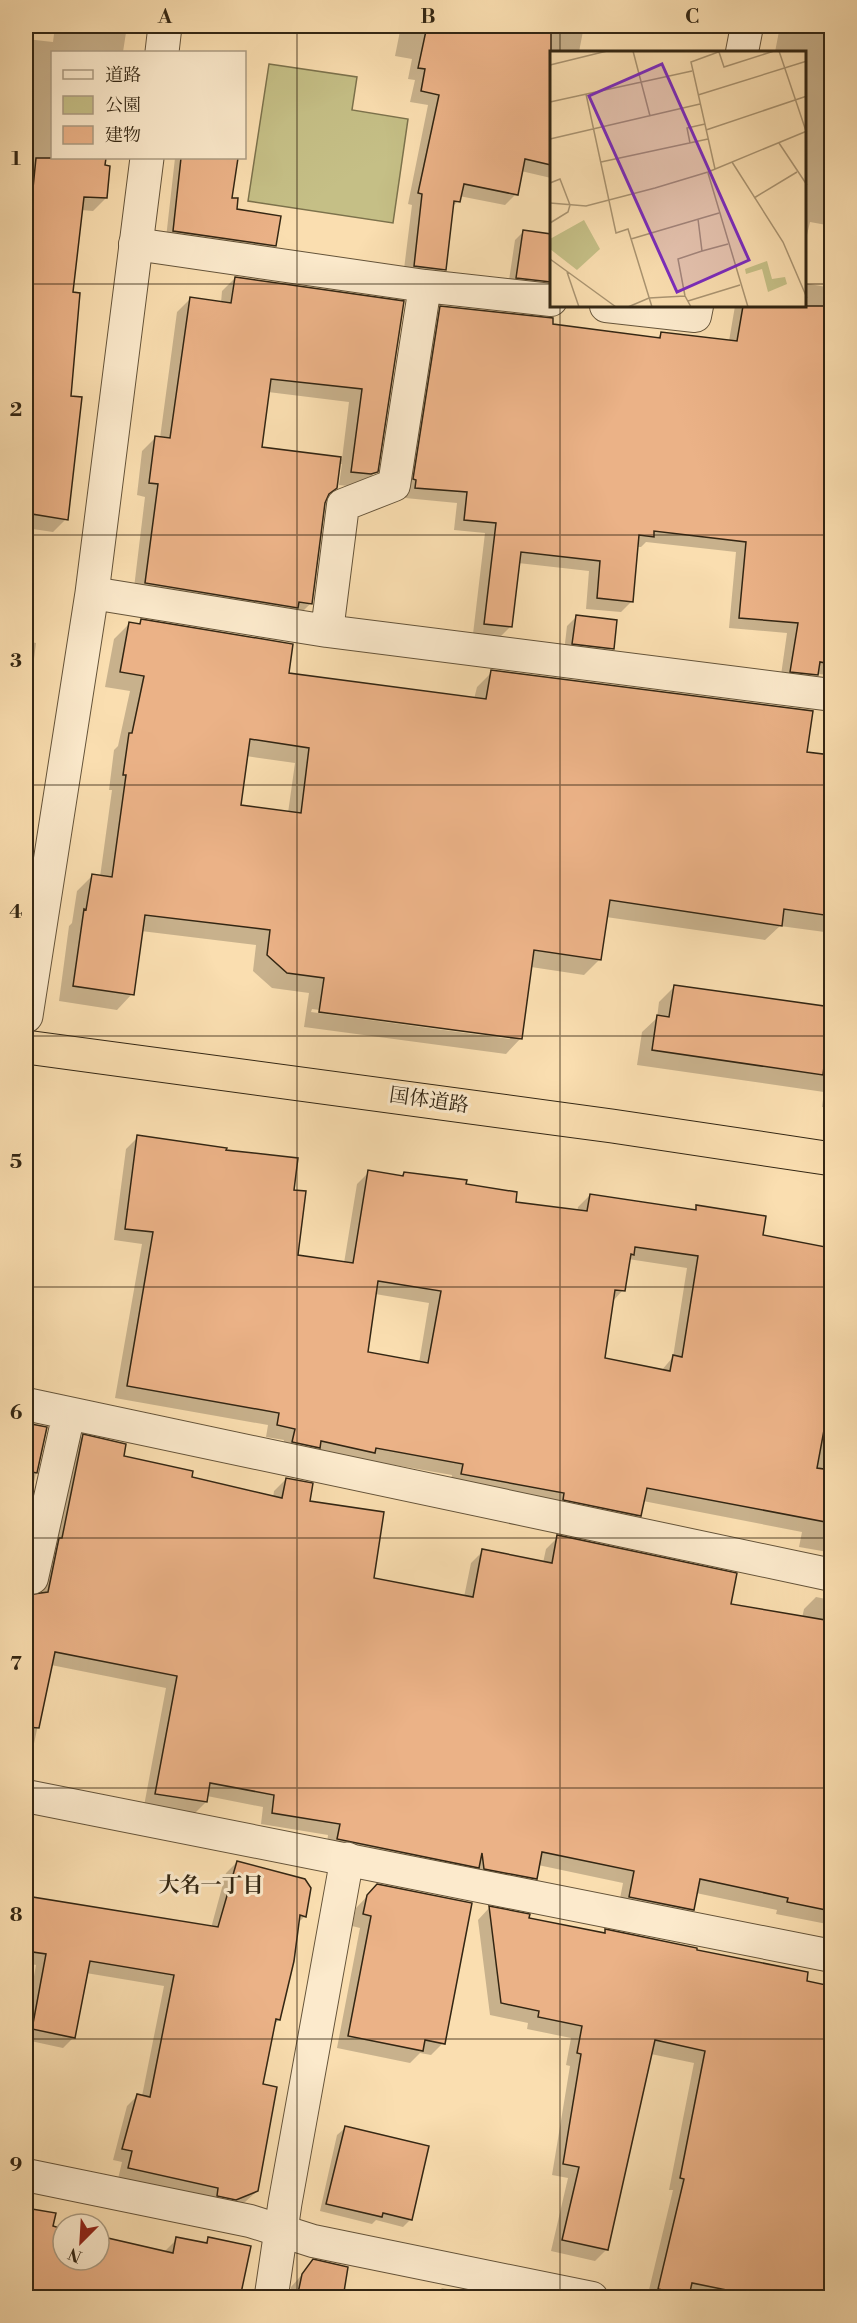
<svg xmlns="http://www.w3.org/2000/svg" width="857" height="2323" viewBox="0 0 857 2323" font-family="'Libre Bodoni','Noto Serif JP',serif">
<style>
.green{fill:#c5bf86;stroke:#7c724c;stroke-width:1.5}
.shadow{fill:#0003;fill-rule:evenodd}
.building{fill:#ebb287;stroke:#332613;stroke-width:1.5;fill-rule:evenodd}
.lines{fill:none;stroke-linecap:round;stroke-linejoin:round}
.minor-casing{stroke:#65543a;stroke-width:34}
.tertiary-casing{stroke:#65543a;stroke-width:35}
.trunk-casing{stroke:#332613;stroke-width:35}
.minor{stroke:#fceacc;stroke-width:32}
.tertiary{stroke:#fceacc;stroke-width:33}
.trunk{stroke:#fadeb0;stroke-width:33}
.grid{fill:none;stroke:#332613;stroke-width:1.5;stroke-opacity:0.55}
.labels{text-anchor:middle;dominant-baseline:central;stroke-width:6;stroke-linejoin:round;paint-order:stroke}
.street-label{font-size:20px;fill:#332613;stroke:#fceacc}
.neighbourhood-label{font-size:21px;font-weight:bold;fill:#332613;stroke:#fceacc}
.inset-road{fill:none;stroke:#aa9471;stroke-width:1.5}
.view{fill:#7b2cbf;fill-opacity:0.15;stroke:#7b2cbf;stroke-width:3}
.inset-edge{fill:none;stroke:#332613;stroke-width:3}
.neatline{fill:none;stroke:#332613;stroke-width:2}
.grid-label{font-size:20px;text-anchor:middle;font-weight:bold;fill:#332613}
</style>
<rect width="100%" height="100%" fill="#fadeb0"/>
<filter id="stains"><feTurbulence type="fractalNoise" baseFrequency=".00333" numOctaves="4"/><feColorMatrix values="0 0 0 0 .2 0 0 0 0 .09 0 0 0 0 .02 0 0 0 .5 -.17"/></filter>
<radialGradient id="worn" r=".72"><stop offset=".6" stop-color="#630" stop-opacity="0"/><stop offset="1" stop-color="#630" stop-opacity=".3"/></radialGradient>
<path class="green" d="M 269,64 L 357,77 L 352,110 L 408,119 L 393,223 L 248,201 Z"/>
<path class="shadow" d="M 55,26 L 127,26 L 123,52 L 52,52 L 52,158 L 104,158 L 106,198 L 93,211 L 81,210 L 71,293 L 66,519 L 53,532 L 26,528 L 26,39 L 53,42 Z
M 401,26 L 584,26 L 579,52 L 551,52 L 551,178 L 521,171 L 516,194 L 505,205 L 459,196 L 458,201 L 451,208 L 444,269 L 433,281 L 403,277 L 412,205 L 408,204 L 428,105 L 410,102 L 415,80 L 408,79 L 412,59 L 395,56 Z
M 780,26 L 832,26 L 832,226 L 810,222 L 804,248 L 804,52 L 775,52 Z
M 175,158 L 235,158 L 230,199 L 235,211 L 275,246 L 268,253 L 166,238 Z
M 524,231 L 551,235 L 551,288 L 508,287 L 515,240 Z
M 235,278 L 403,302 L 376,471 L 363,485 L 357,487 L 339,485 L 342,464 L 339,464 L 324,502 L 311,603 L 298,616 L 133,596 L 145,497 L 137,495 L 142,451 L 155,438 L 160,438 L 177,312 L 190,299 L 221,303 L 222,291 ZM 268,392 L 349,402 L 342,459 L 260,449 Z
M 804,283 L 832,288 L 832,675 L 817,674 L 806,685 L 780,682 L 787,633 L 729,628 L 736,552 L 646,542 L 641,547 L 636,547 L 632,601 L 621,612 L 586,609 L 589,571 L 518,563 L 511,626 L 500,637 L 473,634 L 485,533 L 454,530 L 457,503 L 405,498 L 430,318 L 441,307 L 550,326 L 656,339 L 662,333 L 729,341 L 735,306 L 804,306 Z
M 576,617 L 612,648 L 603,657 L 564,652 L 567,626 Z
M 142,621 L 288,674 L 474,699 L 477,687 L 492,672 L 805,753 L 832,756 L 832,933 L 780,926 L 765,940 L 606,917 L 600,959 L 584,975 L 531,967 L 521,1038 L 506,1054 L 304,1027 L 309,993 L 272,988 L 253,971 L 256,945 L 141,931 L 132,994 L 117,1010 L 59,1001 L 69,926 L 72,923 L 77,891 L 92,876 L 100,877 L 112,790 L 109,790 L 114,750 L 118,746 L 130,691 L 105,687 L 114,639 L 129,624 L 137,625 ZM 246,756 L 295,763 L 288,813 L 239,806 ZM 312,1009 L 510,1036 L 510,1039 L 311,1012 Z
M 26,641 L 36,643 L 26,723 Z
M 675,986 L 832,1009 L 832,1108 L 822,1107 L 824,1092 L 637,1065 L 642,1032 L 657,1018 L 659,1002 Z
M 138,1137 L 225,1151 L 293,1191 L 297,1256 L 344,1263 L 357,1184 L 369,1172 L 400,1177 L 404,1173 L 464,1186 L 514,1204 L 577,1212 L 578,1207 L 590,1195 L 693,1211 L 697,1207 L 761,1236 L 832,1249 L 832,1573 L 825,1570 L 828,1552 L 799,1547 L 802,1532 L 643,1501 L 640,1515 L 628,1527 L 450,1486 L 452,1475 L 365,1460 L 281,1454 L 284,1440 L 266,1437 L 268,1425 L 115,1398 L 142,1244 L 114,1240 L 126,1149 ZM 628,1259 L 687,1268 L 673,1357 L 661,1371 L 603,1359 L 612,1302 L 623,1290 ZM 375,1294 L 429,1303 L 419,1363 L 366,1354 Z
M 26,1425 L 46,1428 L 26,1518 Z
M 83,1436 L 123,1457 L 190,1478 L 273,1498 L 274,1491 L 286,1479 L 308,1502 L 373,1579 L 464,1597 L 471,1563 L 483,1551 L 543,1563 L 546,1549 L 558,1537 L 730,1605 L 802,1618 L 804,1609 L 816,1597 L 826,1599 L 832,1594 L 832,1925 L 776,1914 L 777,1910 L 696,1893 L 693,1910 L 681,1922 L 618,1909 L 623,1883 L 538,1865 L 535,1878 L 523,1890 L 326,1851 L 328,1835 L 261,1824 L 263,1807 L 207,1796 L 206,1802 L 194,1814 L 144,1806 L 166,1688 L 51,1665 L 30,1762 L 26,1767 L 26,1596 L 38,1595 L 71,1448 Z
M 237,1862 L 305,1916 L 297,1924 L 279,2020 L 273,2025 L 262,2085 L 257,2191 L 245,2202 L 224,2210 L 118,2179 L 122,2162 L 113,2160 L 127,2106 L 138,2095 L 142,2096 L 164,1986 L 86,1973 L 74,2037 L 63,2048 L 26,2040 L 26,2021 L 36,1965 L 26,1963 L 26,1906 L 33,1899 L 211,1928 L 226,1873 Z
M 377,1886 L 443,2043 L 431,2055 L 420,2053 L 410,2063 L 337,2048 L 360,1928 L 352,1926 L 356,1908 Z
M 489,1908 L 527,1919 L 603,1934 L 606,1931 L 695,1951 L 805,1983 L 832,1988 L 832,2298 L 697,2298 L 687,2296 L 685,2298 L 647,2298 L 673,2190 L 669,2190 L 694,2063 L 651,2054 L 607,2249 L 595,2261 L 551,2251 L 568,2178 L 552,2175 L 570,2066 L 566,2065 L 571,2038 L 527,2029 L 528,2023 L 490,2015 L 478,1920 Z
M 345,2128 L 411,2219 L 403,2227 L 376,2220 L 372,2224 L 320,2211 L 337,2135 Z
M 26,2209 L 54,2215 L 52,2228 L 63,2230 L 63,2260 L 99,2260 L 99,2238 L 164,2252 L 177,2239 L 203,2244 L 209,2239 L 238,2298 L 26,2298 Z
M 314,2261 L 341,2298 L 289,2298 L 291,2287 Z
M 442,2288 L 486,2296 L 486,2298 L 433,2298 Z"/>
<path class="building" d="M 427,26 L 551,26 L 551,165 L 525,159 L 518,195 L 464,184 L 460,202 L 454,201 L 446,270 L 414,266 L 422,194 L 418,193 L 439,95 L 421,91 L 425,69 L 418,68 Z
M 36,158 L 106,158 L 105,165 L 110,166 L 107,198 L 84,197 L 73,292 L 80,293 L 71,396 L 82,397 L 68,520 L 26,513 L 26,207 L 31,208 Z
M 181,158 L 238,158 L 232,198 L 238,198 L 237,209 L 281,216 L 276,246 L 173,231 Z
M 523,230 L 551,234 L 551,282 L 516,278 Z
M 235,277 L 404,301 L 378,472 L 371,474 L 351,472 L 362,389 L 271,379 L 262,447 L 341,457 L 337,488 L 329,494 L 325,503 L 312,604 L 299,602 L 298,608 L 145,583 L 158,484 L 149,483 L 155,436 L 170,438 L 190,297 L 231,303 Z
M 440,306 L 553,318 L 553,324 L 660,338 L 661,332 L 737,341 L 743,306 L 831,306 L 831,664 L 820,662 L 818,675 L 790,672 L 798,623 L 739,618 L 746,542 L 654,531 L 654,537 L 639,535 L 633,602 L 597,598 L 600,561 L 521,552 L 512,627 L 484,624 L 496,523 L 464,520 L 467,492 L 415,488 L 416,480 L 413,479 Z
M 576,615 L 617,620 L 614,649 L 572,644 Z
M 141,619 L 293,644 L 289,673 L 486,699 L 491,670 L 813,711 L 807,752 L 831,755 L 831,916 L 784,909 L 782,926 L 610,900 L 601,960 L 534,950 L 522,1039 L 319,1012 L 324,978 L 287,973 L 267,955 L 270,930 L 145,915 L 134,995 L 73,986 L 84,909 L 86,910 L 92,874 L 112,877 L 126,775 L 123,775 L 129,733 L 132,733 L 144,676 L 120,672 L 129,622 L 140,624 ZM 250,739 L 309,748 L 301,813 L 241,805 Z
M 674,985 L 831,1007 L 823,1075 L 652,1050 L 657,1015 L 669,1017 Z
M 137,1135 L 227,1148 L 226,1150 L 298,1158 L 294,1190 L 306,1191 L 298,1255 L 353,1263 L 368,1170 L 403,1176 L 404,1172 L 467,1180 L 466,1184 L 517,1192 L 516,1202 L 587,1211 L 590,1194 L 696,1210 L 696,1205 L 766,1216 L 763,1235 L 831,1248 L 831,1392 L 817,1468 L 831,1470 L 831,1523 L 647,1488 L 641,1516 L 563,1500 L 564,1493 L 461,1474 L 463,1464 L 376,1448 L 375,1453 L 321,1441 L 320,1448 L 292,1442 L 295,1429 L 277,1425 L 279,1413 L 127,1386 L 153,1232 L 125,1229 ZM 635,1247 L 698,1256 L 682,1357 L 673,1355 L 670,1371 L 605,1358 L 615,1290 L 625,1291 L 631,1254 L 634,1255 ZM 378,1281 L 441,1291 L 428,1363 L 368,1352 Z
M 26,1423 L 47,1427 L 37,1473 L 26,1471 Z
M 83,1434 L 126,1444 L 124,1456 L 193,1471 L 192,1477 L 282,1498 L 286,1478 L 313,1483 L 310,1501 L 384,1512 L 374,1578 L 473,1597 L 482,1549 L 552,1563 L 557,1535 L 737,1573 L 731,1604 L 831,1621 L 831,1911 L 787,1902 L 788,1898 L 700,1879 L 694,1910 L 629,1897 L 634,1871 L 542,1852 L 537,1879 L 484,1869 L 482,1853 L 479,1868 L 337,1839 L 340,1824 L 272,1813 L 274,1795 L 210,1783 L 207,1802 L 155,1794 L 177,1676 L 55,1652 L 39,1728 L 26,1727 L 26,1595 L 48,1592 L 59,1538 L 62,1538 Z
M 237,1861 L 305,1879 L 311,1888 L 306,1917 L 300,1915 L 294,1961 L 280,2020 L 276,2019 L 263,2084 L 277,2087 L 258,2191 L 236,2200 L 217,2196 L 218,2188 L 128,2168 L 132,2151 L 122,2149 L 137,2094 L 150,2097 L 174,1975 L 90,1961 L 75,2038 L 32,2029 L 46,1954 L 26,1951 L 26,1896 L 218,1927 Z
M 377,1884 L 472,1903 L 445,2044 L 425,2040 L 423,2051 L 348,2036 L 371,1916 L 363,1914 L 367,1895 Z
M 489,1906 L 530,1914 L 529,1918 L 605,1933 L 605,1929 L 697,1948 L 697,1950 L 808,1972 L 807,1981 L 831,1986 L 831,2298 L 766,2298 L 692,2283 L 689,2296 L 658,2289 L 684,2179 L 680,2178 L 705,2051 L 655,2040 L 608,2250 L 562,2240 L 579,2167 L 563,2164 L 581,2054 L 577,2053 L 582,2026 L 538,2017 L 539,2011 L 501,2003 Z
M 345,2126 L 429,2146 L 412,2220 L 383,2213 L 382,2217 L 326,2204 Z
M 26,2208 L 56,2213 L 53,2226 L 63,2229 L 63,2260 L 99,2260 L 99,2236 L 173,2253 L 176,2237 L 207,2243 L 208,2237 L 251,2246 L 240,2298 L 26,2298 Z
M 313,2259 L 348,2267 L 343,2298 L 297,2298 L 302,2274 Z"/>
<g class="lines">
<g class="minor-casing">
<path id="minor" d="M 742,52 L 747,26
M 135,244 L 425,286 L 394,485 L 343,505 L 327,631
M 425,286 L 551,300
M 606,306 L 695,316 L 697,306
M 92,593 L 327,631 L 832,695
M 26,1404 L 832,1575
M 26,1577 L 32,1578 L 69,1413
M 26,1796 L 832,1956
M 26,2175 L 250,2221 L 313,2241 L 592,2298"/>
</g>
<g class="tertiary-casing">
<path id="tertiary" d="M 162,52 L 165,26
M 26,1016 L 92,593 L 147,158
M 271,2298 L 285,2203 L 347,1859"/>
</g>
<g class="trunk-casing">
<path id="trunk" d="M 26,1047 L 612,1126 L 832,1159"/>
</g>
<use href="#minor" class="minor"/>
<use href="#tertiary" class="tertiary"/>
<use href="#trunk" class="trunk"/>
</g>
<path class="grid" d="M 297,26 L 297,2298M 560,26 L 560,52M 26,284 L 551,284M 804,284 L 832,284M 560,306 L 560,2298M 26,535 L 832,535M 26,785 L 832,785M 26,1036 L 832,1036M 26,1287 L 832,1287M 26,1538 L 832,1538M 26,1788 L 832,1788M 26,2039 L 832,2039"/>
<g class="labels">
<g class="street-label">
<text transform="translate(429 1101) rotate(8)">国体道路</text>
</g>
<g class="neighbourhood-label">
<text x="211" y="1886">大名一丁目</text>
</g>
</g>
<g transform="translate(550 51)">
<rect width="256" height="256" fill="#fadeb0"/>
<path d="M 34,169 L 50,198 L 27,219 L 0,198 L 0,188 ZM 217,210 L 222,228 L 235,226 L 237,233 L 218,241 L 212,218 L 196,223 L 195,218 Z" fill="#c5bf86"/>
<path class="inset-road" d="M 83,0 L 100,65M 229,0 L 256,80M 169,1 L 174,16 L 224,0M 0,14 L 57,0M 36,43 L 66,182 L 78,178 L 102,256M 148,44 L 257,10M 0,51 L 142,20M 156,79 L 257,45M 0,88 L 150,53M 140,92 L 137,77 L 155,73M 229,92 L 257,134M 51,111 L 158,88M 182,111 L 233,191 L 257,247M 165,118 L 141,11 L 171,0M 158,122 L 198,256M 0,132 L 10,128 L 20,154 L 18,161 L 0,172M 204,147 L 247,121M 0,152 L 36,155 L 105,137 L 158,121 L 257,80M 148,168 L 152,200 L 178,193M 81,188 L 169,162M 0,208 L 66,256M 17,221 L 29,256M 135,245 L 128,208 L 152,200M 138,250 L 190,234M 78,256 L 99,247 L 135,245 L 141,256"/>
<path class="view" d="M 112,13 L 199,209 L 127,241 L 39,45 Z"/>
<rect width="256" height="256" class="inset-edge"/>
</g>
<rect width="857" height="2323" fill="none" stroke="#fadeb0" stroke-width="66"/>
<rect x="51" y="51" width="195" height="108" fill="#fceacc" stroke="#ac9c82" stroke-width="1.5"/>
<rect x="63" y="70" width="30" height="9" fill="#fceacc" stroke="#ac9c82" stroke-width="1.5"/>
<text x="105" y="81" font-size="18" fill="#332613">道路</text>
<rect x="63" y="96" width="30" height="18" fill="#c5bf86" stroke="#ac9c82" stroke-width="1.5"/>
<text x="105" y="111" font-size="18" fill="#332613">公園</text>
<rect x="63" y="126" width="30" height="18" fill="#ebb287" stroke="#ac9c82" stroke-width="1.5"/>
<text x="105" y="141" font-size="18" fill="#332613">建物</text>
<g transform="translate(81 2242) rotate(204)"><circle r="28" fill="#fceacc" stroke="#ac9c82" stroke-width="1.5"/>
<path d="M0-4.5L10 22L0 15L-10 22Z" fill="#8f2418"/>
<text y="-9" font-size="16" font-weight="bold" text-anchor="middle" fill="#332613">N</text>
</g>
<rect x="33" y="33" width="791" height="2257" class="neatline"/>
<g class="grid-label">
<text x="165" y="23">A</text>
<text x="428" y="23">B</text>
<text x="692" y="23">C</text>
<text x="16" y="165">1</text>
<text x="16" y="416">2</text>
<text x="16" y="667">3</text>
<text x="16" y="918">4</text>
<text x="16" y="1168">5</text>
<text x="16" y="1419">6</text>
<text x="16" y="1670">7</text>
<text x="16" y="1921">8</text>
<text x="16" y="2171">9</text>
</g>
<rect width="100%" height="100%" filter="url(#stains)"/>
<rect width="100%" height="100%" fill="url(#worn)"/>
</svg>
